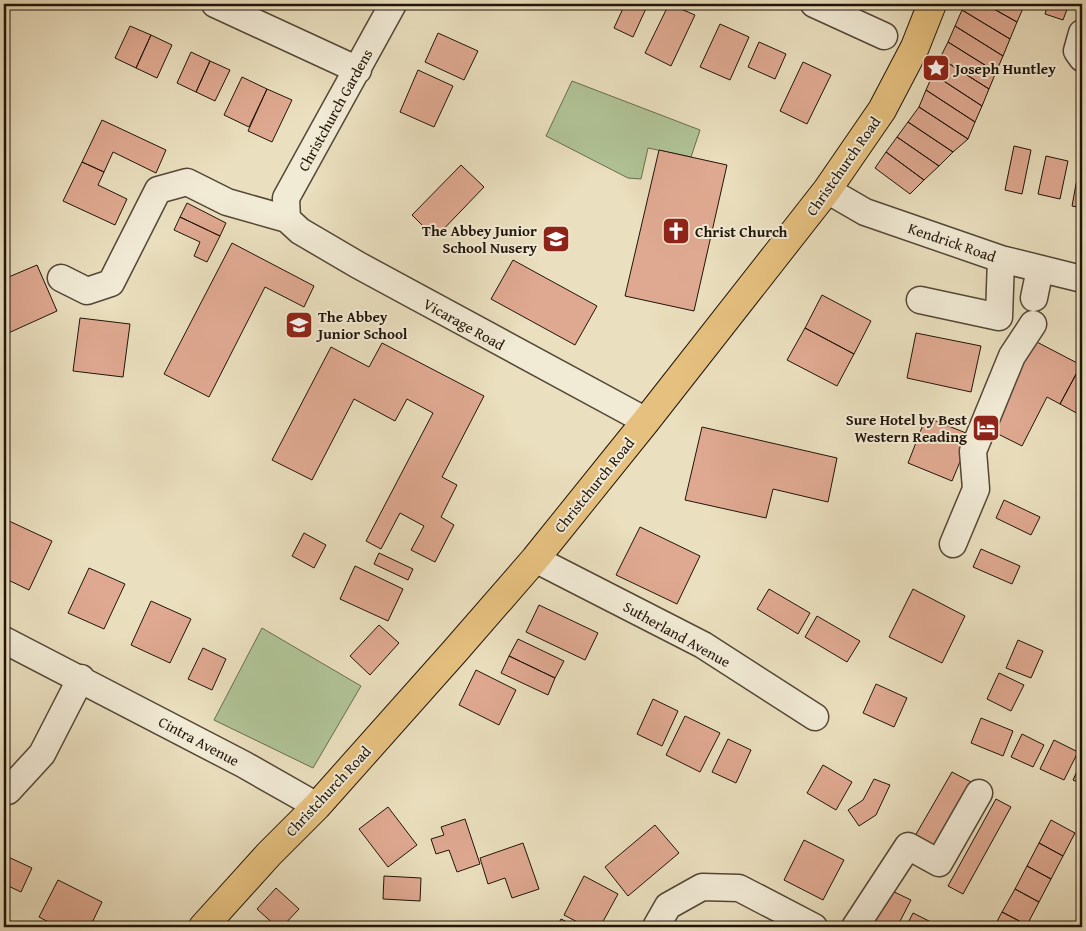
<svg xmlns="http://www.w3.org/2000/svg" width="1086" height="931" viewBox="0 0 1086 931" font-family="'Gentium Book Plus',serif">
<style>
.green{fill:#b0c396;stroke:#686c4f}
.building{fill:#dfa991;stroke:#211408}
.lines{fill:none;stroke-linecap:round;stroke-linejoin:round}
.minor-casing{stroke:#534736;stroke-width:29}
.major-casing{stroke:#211408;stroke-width:30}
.minor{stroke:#f1ead5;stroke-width:26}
.major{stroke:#e5c07f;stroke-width:28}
.labels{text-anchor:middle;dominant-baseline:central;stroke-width:4;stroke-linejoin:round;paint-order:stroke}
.poi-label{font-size:15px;font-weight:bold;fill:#211408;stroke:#f1ead5;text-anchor:start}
.street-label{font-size:15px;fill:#211408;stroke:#f1ead5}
</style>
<rect width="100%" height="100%" fill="#eadfbe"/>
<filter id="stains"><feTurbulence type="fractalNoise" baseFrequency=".004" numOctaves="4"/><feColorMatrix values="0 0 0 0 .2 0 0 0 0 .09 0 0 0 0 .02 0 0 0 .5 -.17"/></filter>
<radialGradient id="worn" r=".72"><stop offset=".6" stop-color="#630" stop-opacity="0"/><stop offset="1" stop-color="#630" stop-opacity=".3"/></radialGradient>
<path class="green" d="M 572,81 L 700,130 L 691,157 L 648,148 L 641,179 L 628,178 L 546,136 Z
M 262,628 L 361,686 L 313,768 L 214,720 Z"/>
<path class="building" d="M 625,4 L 648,4 L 633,37 L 614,28 Z
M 669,4 L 695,15 L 671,66 L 645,53 Z
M 965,4 L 985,4 L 1017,22 L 1010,39 L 962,10 Z
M 985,4 L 1021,4 L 1024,6 L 1017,22 Z
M 1048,4 L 1069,4 L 1063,20 L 1045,14 Z
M 962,10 L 1010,39 L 1003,56 L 955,26 Z
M 720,24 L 749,37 L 730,80 L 700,67 Z
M 130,26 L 151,35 L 136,68 L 115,58 Z
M 955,26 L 1003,56 L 996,72 L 948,42 Z
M 438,33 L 478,51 L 464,80 L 425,62 Z
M 151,35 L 172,45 L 157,78 L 136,68 Z
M 759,42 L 786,54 L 775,79 L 748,67 Z
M 948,42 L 996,72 L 989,89 L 940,58 Z
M 191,52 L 210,61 L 196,92 L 177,83 Z
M 940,58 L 989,89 L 982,106 L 933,74 Z
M 210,61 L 230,70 L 215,101 L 196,92 Z
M 803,62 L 831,75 L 807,124 L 780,111 Z
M 418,70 L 453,86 L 434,127 L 400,112 Z
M 933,74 L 982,106 L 975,122 L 926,90 Z
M 242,77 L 267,89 L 249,127 L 224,115 Z
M 267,89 L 292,100 L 272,142 L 248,131 Z
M 926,90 L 975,122 L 968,139 L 919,107 Z
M 919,107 L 968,139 L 953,152 L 908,122 Z
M 102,120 L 166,150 L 156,173 L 113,152 L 104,172 L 82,162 Z
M 908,122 L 953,152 L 939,166 L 897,137 Z
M 897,137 L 939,166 L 924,180 L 886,152 Z
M 1014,146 L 1031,150 L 1022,194 L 1005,190 Z
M 659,150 L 727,165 L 694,311 L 625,296 Z
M 886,152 L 924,180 L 910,194 L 875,168 Z
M 1046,156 L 1068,161 L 1060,199 L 1038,194 Z
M 82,162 L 104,172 L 98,185 L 127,199 L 115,225 L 63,201 Z
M 461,165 L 484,187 L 435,238 L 412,215 Z
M 1079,168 L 1082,169 L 1082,208 L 1072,206 Z
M 187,203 L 226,223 L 220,236 L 180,217 Z
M 180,217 L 220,236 L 207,262 L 194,256 L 200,242 L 174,230 Z
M 232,243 L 314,286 L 304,307 L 265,287 L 209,397 L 164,374 Z
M 513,260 L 597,306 L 575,345 L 491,299 Z
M 37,265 L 57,311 L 4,335 L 4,279 Z
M 822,295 L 871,321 L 854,354 L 805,328 Z
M 80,318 L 130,324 L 123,377 L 73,371 Z
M 805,328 L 854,354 L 837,386 L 787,360 Z
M 916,333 L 981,346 L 971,392 L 907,378 Z
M 1033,340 L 1081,365 L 1060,404 L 1047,397 L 1022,446 L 988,429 Z
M 382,343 L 484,396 L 442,477 L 457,485 L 441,517 L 454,525 L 435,562 L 411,550 L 424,526 L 400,513 L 381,549 L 366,541 L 433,413 L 407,399 L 395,421 L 354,399 L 312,480 L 272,460 L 331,347 L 369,367 Z
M 1081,365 L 1082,365 L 1082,416 L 1060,404 Z
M 926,417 L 971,435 L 952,481 L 908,463 Z
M 702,427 L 837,458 L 828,502 L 773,489 L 766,518 L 685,500 Z
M 1004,500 L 1040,517 L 1031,535 L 996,518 Z
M 9,521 L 52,541 L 29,590 L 4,578 L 4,532 Z
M 640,527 L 700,556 L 677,604 L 616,575 Z
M 304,533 L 326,545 L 314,568 L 292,556 Z
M 981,549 L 1020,566 L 1012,584 L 973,567 Z
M 379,553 L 413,569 L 408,580 L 374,564 Z
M 355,566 L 403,589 L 388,621 L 340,599 Z
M 89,568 L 125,584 L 104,629 L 68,613 Z
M 769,589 L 810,613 L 798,634 L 757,609 Z
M 913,589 L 965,616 L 942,663 L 889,637 Z
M 151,601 L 191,619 L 170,663 L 131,645 Z
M 539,605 L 598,633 L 585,660 L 526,632 Z
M 817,616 L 860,641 L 847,662 L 805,637 Z
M 379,625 L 399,643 L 370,675 L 350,656 Z
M 518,639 L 564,661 L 555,678 L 509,656 Z
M 1018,640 L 1043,651 L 1031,678 L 1006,668 Z
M 203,648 L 226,659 L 212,690 L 188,679 Z
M 509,656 L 555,678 L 548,695 L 501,673 Z
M 476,670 L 516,690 L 499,725 L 459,705 Z
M 999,673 L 1024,685 L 1011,711 L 987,699 Z
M 876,684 L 907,698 L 894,727 L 863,713 Z
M 653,699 L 678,711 L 662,746 L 637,734 Z
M 685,716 L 720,733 L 700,772 L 666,755 Z
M 981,718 L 1013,731 L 1003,756 L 971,743 Z
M 1022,734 L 1044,745 L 1033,767 L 1011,757 Z
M 728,739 L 751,750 L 736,783 L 712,772 Z
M 1054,740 L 1078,752 L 1064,780 L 1040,769 Z
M 1082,760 L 1082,784 L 1073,780 Z
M 823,765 L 852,782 L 836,810 L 807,793 Z
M 952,772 L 971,782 L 933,847 L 915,836 Z
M 874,779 L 890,785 L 876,815 L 859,826 L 848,810 L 863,800 Z
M 996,799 L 1011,807 L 963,894 L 948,886 Z
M 388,807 L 417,845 L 388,867 L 359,829 Z
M 465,819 L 480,864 L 457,872 L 449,850 L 436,854 L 431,839 L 444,835 L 441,827 Z
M 1051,820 L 1075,833 L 1063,856 L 1039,843 Z
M 655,825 L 679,853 L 628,896 L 605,867 Z
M 804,840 L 844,860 L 823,900 L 784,880 Z
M 523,843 L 539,889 L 512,898 L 505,878 L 488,884 L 480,858 Z
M 1039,843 L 1063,856 L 1051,879 L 1027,866 Z
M 4,855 L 32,868 L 21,892 L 4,884 Z
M 1027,866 L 1051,879 L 1039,902 L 1015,889 Z
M 384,876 L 421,878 L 420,901 L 383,899 Z
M 584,876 L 618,894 L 600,927 L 587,927 L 564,915 Z
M 58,880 L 102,902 L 90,927 L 58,927 L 39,917 Z
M 276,888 L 299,909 L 282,927 L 277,927 L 257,909 Z
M 886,888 L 911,900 L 897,927 L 883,927 L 870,921 Z
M 1015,889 L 1039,902 L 1027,925 L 1002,912 Z
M 1002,912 L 1027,925 L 1025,927 L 994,927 Z
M 913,913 L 935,924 L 933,927 L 906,927 Z
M 561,919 L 577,927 L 557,927 Z"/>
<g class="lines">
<g class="minor-casing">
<path id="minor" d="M 215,4 L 358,70
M 814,4 L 884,36
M 1082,33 L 1077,51 L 1082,58
M 827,190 L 865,212 L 1001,259 L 1082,279
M 287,219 L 286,198 L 393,4
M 61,278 L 87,291 L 111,283 L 158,190 L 187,182 L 227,202 L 287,219 L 300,231 L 358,265 L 646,421
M 1034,298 L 1040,269
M 920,300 L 999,317 L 1001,259
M 953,544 L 976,489 L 973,451 L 1012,356 L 1033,324
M 535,559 L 703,645 L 815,717
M 4,640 L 243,764 L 317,806
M 4,789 L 8,791 L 42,754 L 81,678
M 656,927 L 668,906 L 702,887 L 739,888 L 814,927
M 855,927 L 908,846 L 939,863 L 979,793"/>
</g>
<g class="major-casing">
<path id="major" d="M 203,927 L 269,854 L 317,806 L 455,651 L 535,559 L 646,421 L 827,190 L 882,110 L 915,47 L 932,4"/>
</g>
<use href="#minor" class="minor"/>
<use href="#major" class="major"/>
</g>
<defs>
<g id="sight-square" transform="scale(1.4375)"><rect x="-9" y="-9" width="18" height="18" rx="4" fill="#8f2418" stroke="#f1ead5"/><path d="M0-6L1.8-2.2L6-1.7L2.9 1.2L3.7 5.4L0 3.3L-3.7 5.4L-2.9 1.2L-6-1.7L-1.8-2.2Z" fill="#fff"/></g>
<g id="church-square" transform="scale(1.4375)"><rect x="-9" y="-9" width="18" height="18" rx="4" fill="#8f2418" stroke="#f1ead5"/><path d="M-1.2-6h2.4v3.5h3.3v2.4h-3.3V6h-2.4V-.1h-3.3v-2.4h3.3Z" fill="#fff"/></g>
<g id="school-square" transform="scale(1.4375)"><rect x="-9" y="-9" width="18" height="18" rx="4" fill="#8f2418" stroke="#f1ead5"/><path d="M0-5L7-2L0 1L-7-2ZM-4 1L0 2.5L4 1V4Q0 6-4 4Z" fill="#fff"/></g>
<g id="hotel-square" transform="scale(1.4375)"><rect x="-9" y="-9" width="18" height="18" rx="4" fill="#8f2418" stroke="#f1ead5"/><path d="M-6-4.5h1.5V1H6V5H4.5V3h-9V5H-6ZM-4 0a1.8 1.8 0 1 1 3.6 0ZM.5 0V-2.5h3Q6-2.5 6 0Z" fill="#fff"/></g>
</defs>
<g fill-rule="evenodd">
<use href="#sight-square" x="936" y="68"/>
<use href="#church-square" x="676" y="231"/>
<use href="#school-square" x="556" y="239"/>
<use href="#school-square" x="299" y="325"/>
<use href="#hotel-square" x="986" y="428"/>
</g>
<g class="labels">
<g class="poi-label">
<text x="955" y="68">Joseph Huntley</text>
<text x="537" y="230" text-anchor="end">The Abbey Junior<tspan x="537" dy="17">School Nusery</tspan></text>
<text x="695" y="231">Christ Church</text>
<text x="318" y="316">The Abbey<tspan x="318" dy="17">Junior School</tspan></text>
<text x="967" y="419" text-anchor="end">Sure Hotel by Best<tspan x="967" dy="17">Western Reading</tspan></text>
</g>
<g class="street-label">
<text transform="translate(335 110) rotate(-61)">Christchurch Gardens</text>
<text transform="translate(843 166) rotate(-55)">Christchurch Road</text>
<text transform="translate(952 242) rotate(19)">Kendrick Road</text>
<text transform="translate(464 324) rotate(29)">Vicarage Road</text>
<text transform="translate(594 485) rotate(-51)">Christchurch Road</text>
<text transform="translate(677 634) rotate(29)">Sutherland Avenue</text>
<text transform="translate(199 741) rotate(28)">Cintra Avenue</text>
<text transform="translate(328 791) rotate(-47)">Christchurch Road</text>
</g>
</g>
<rect width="1086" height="931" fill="none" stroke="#eadfbe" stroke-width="20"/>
<rect x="5" y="5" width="1076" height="921" fill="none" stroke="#211408" stroke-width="2.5"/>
<rect x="10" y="10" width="1066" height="911" fill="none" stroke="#211408"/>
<rect width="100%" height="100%" filter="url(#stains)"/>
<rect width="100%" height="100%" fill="url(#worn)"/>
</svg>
